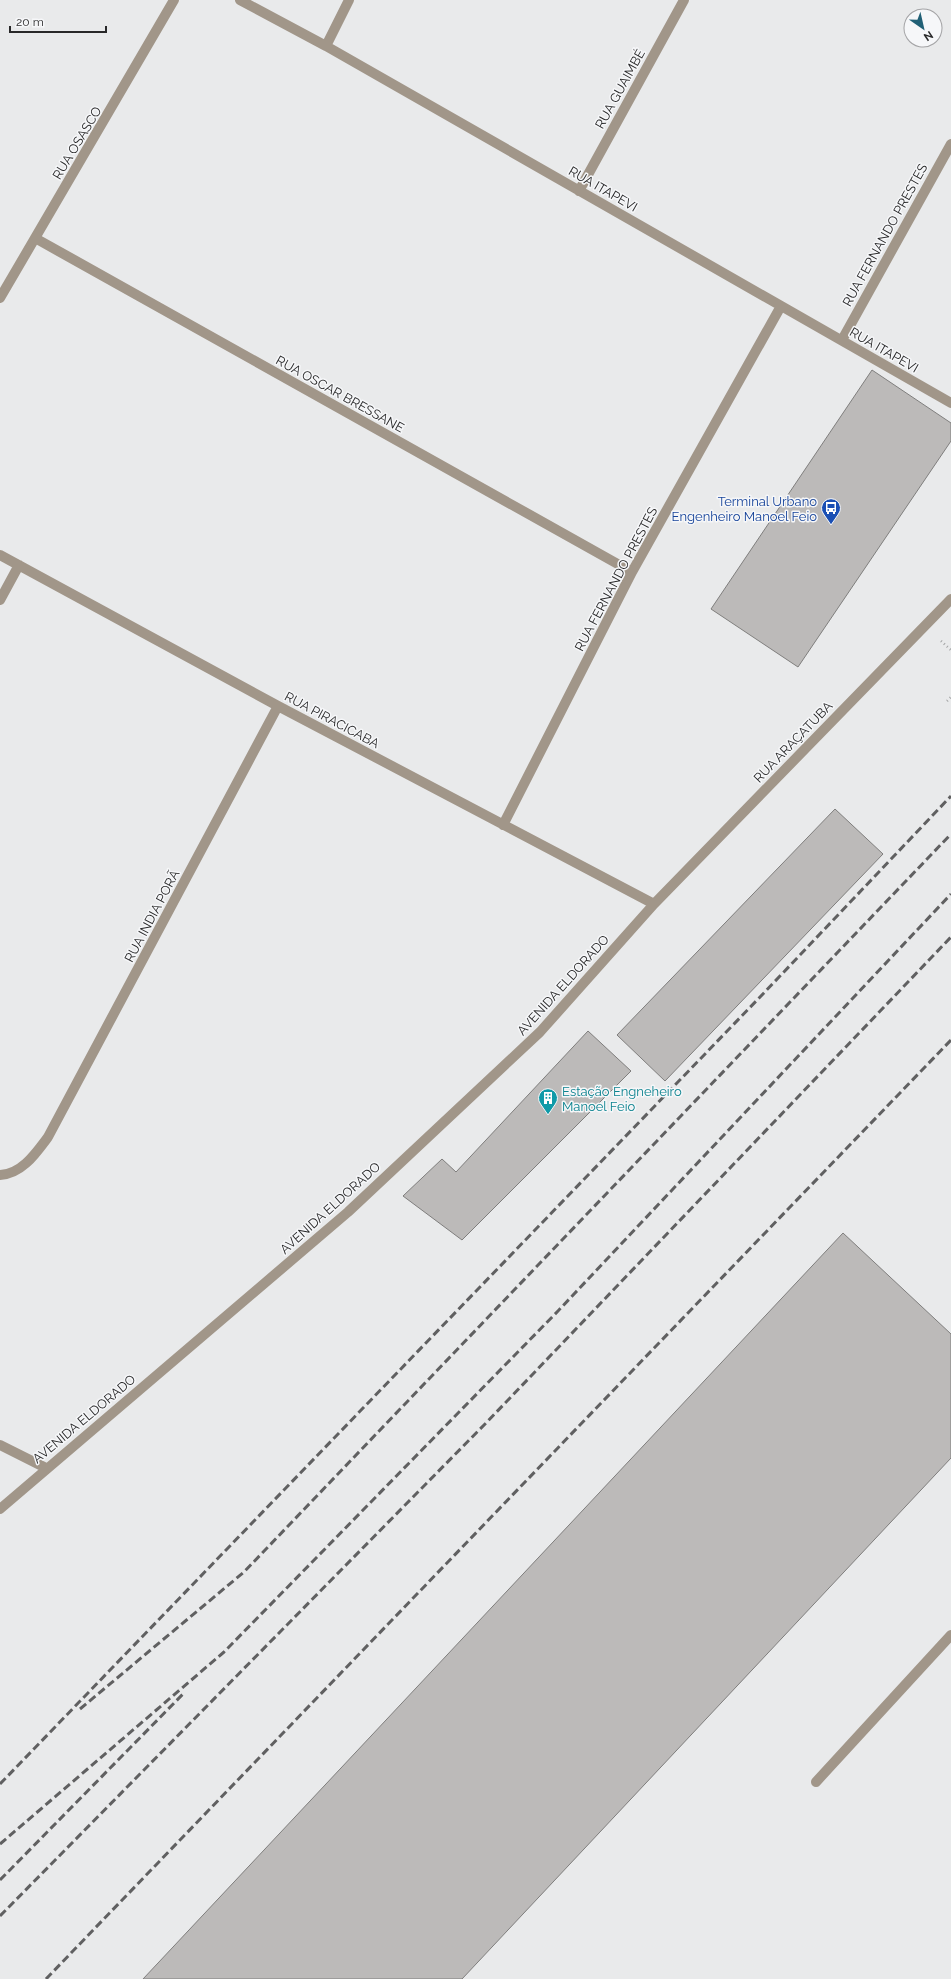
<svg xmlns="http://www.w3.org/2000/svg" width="951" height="1979" viewBox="0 0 951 1979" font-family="Raleway,sans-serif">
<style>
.building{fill:#bcbab9;stroke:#7f7e7d}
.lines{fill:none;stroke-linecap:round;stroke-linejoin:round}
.path{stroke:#a3a4a5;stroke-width:2.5;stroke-dasharray:1 3;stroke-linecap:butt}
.minor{stroke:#a19689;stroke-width:10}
.rail{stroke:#606061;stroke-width:3;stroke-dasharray:8 4;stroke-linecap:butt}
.labels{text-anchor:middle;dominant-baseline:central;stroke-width:3;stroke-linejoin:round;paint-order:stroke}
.street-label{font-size:13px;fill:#282829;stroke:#f6f7f9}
.transit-label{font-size:13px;fill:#164399;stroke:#f6f7f9;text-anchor:end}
.culture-label{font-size:13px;fill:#0d838f;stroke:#f6f7f9;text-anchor:start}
</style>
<rect width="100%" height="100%" fill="#e9eaeb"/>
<path class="building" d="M 872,370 L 951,423 L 951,441 L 798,667 L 711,609 Z
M 835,809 L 883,854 L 665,1081 L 617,1035 Z
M 588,1031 L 631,1071 L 462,1240 L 403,1196 L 442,1159 L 456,1172 Z
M 843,1233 L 951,1334 L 951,1458 L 462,1979 L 143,1979 Z"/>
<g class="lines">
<path class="path" d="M 941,641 L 951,650
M 947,701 L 951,697"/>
<path class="minor" d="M 240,0 L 326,46 L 951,403
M 326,46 L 349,0
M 579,191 L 684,0
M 35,238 L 632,572
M 0,298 L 174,0
M 842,340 L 951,144
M 0,555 L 278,706 L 654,904
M 0,600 L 19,565
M 503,825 L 632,572 L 781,306
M 0,1175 C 22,1174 36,1153 48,1137 L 278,706
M 0,1445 L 46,1468
M 0,1509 L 348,1212 L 540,1032 L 654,904 L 951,599
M 816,1782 L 951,1635"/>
<path class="rail" d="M 80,1709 L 244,1572 L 951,834
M 0,1784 L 761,996 L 951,796
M 0,1844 L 224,1652 L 558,1311 L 951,894
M 0,1880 L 183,1694
M 0,1916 L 486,1423 L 951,937
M 46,1979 L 951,1040"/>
</g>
<defs>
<g id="bus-pin" transform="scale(1)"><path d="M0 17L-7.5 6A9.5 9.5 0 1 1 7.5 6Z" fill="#1a4fb4" stroke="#f6f7f9"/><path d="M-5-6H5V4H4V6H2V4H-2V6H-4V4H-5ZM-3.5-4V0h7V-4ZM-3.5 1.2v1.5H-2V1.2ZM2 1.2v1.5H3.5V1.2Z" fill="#fff"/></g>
<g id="building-pin" transform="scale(1)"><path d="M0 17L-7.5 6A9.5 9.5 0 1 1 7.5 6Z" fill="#0f9aa8" stroke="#f6f7f9"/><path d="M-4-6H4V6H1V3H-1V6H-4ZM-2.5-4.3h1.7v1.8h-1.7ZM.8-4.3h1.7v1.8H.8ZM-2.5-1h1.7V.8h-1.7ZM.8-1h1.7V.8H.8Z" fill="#fff"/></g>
</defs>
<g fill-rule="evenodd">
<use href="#bus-pin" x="831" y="508"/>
<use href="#building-pin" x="548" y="1098"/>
</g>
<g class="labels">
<g class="street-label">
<text transform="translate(620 89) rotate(-61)">RUA GUAIMBÉ</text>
<text transform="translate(77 143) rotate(-59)">RUA OSASCO</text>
<text transform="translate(603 189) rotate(30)">RUA ITAPEVI</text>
<text transform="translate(885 235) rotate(-61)">RUA FERNANDO PRESTES</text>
<text transform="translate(884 350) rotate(30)">RUA ITAPEVI</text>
<text transform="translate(340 394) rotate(29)">RUA OSCAR BRESSANE</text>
<text transform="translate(616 579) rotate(-62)">RUA FERNANDO PRESTES</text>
<text transform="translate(332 720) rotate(28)">RUA PIRACICABA</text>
<text transform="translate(793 742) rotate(-46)">RUA ARAÇATUBA</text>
<text transform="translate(152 916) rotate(-62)">RUA INDIA PORÃ</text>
<text transform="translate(563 985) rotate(-48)">AVENIDA ELDORADO</text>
<text transform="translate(330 1208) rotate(-42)">AVENIDA ELDORADO</text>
<text transform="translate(84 1419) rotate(-40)">AVENIDA ELDORADO</text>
</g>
<g class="transit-label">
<text x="817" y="501">Terminal Urbano<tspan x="817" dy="15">Engenheiro Manoel Feio</tspan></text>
</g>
<g class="culture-label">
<text x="562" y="1091">Estação Engneheiro<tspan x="562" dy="15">Manoel Feio</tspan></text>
</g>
</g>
<g transform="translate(923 28) rotate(146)"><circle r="19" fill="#f6f7f9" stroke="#a4a4a6"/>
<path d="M0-3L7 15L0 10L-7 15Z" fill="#216076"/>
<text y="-6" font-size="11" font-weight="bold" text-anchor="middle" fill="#282829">N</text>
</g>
<path d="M10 26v6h96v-6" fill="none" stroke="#282829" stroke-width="2"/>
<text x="16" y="26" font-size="12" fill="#282829" stroke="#f6f7f9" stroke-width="3" paint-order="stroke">20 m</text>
</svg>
